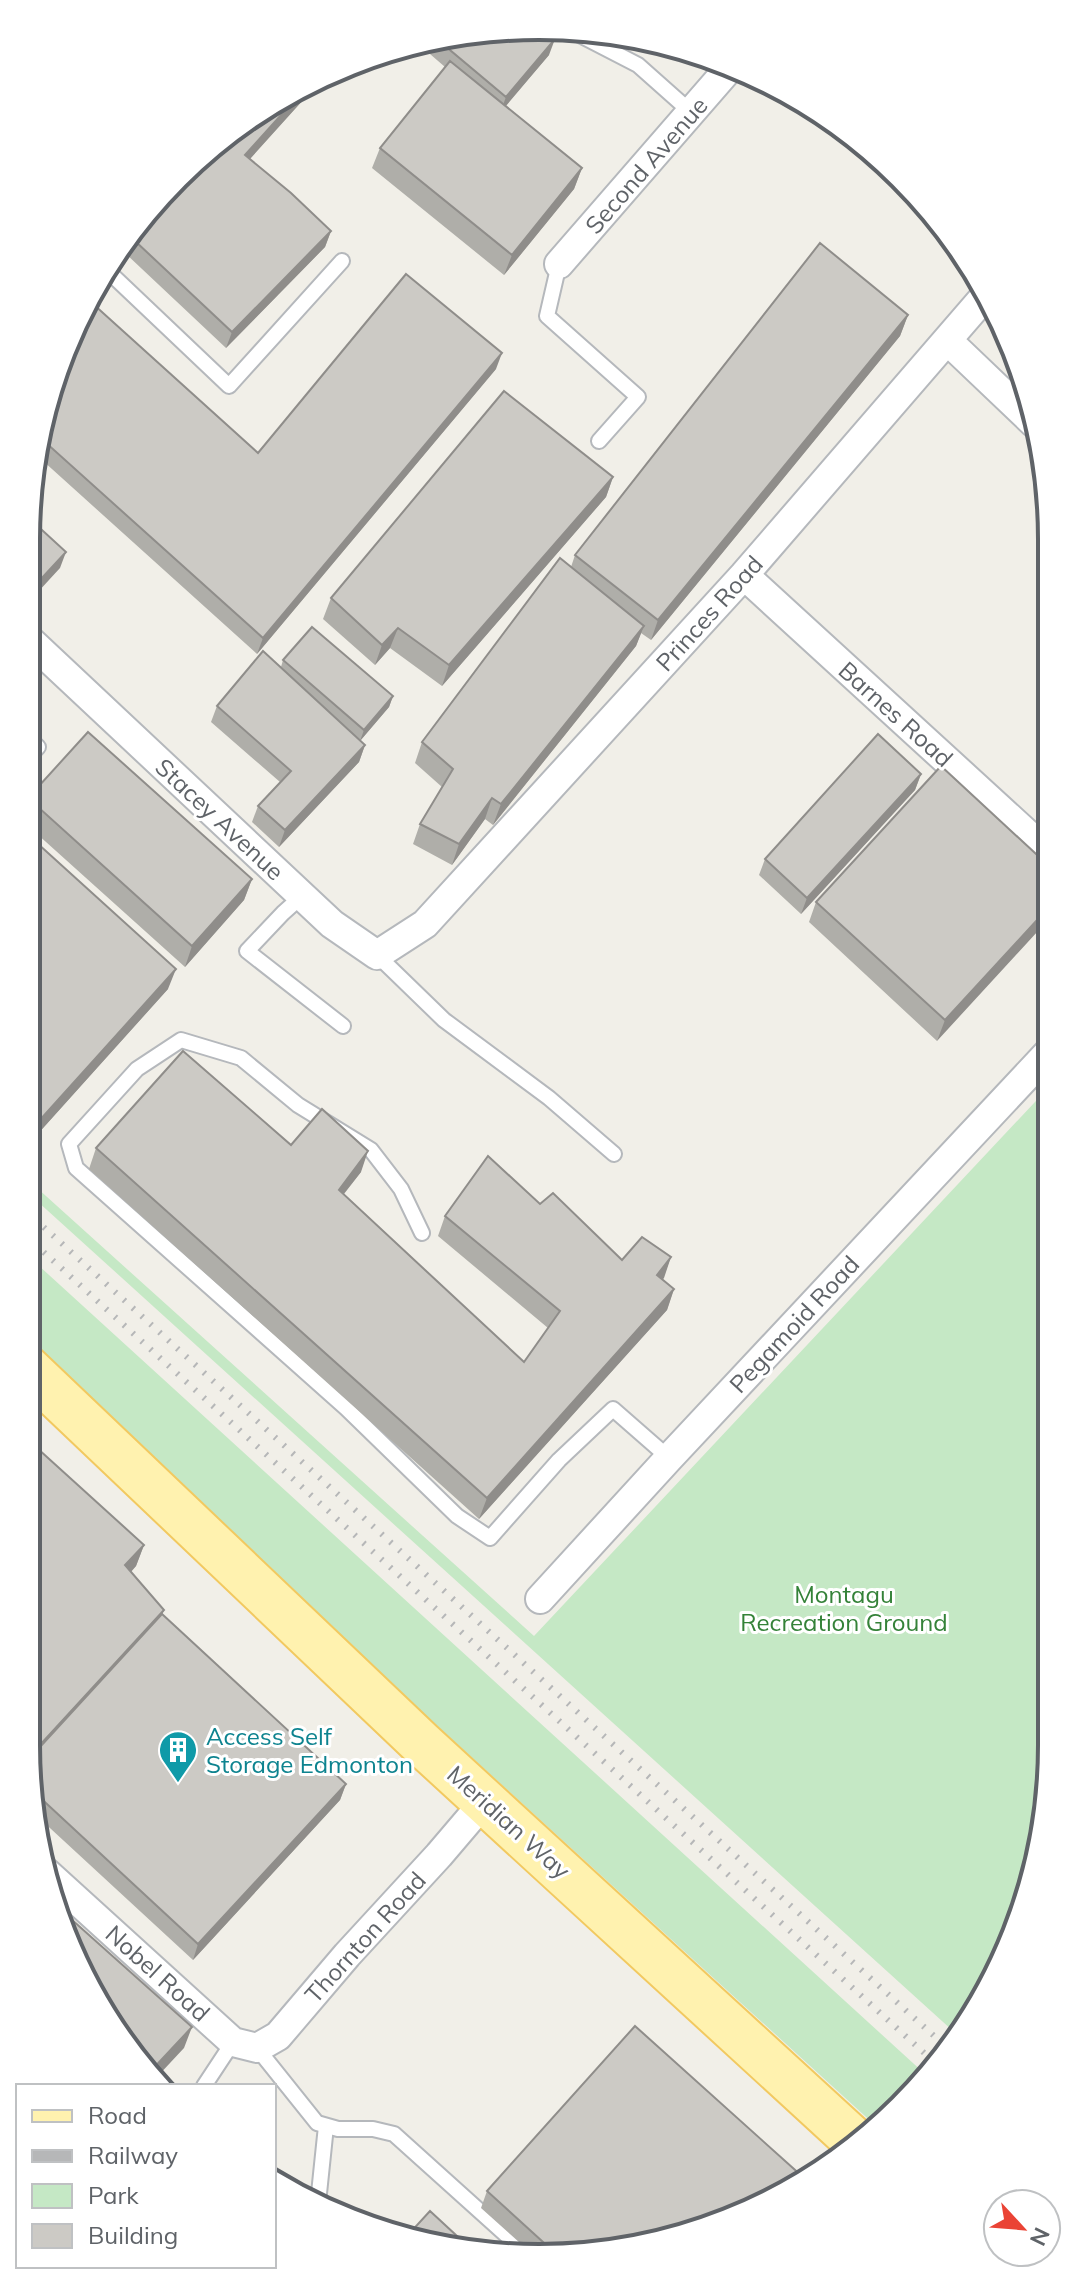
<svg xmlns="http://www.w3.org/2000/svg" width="1078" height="2284" viewBox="0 0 1078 2284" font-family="Mulish,sans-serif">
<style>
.green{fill:#c5e8c5}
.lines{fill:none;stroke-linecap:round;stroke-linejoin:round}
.lane-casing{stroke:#b5b8bc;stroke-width:18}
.street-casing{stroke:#b5b8bc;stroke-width:32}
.primary-casing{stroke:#f2c960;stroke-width:48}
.lane{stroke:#fff;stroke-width:14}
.street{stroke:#fff;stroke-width:28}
.primary{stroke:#fff2af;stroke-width:44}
.rail{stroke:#b6b7b8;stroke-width:6;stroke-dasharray:2 10;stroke-linecap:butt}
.wall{fill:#afaea9}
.shaded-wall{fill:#8f8d8a}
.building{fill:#cccac5;stroke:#8f8d8a;stroke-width:2}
.labels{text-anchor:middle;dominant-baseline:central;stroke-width:6;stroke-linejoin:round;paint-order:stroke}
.street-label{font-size:24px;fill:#5f6368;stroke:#fff}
.park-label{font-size:24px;fill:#348238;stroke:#fff}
.culture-label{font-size:24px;fill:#0d838f;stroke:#fff;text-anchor:start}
.rim{fill:none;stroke:#5f6368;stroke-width:4}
</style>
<rect width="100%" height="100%" fill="#f1efe8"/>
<path class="green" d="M 1050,1086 L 1052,1745 L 1013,1942 L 953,2031 L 26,1191 L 26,1178 L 534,1636 Z
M 26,1254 L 925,2074 L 902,2107 L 876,2126 L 26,1351 Z"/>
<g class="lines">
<g class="lane-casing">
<path id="lane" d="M 576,33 L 638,65 L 692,113
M 559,264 L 547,316 L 638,397 L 599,441
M 111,274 L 229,386 L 342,261
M 26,760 L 38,747 L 26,735
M 302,896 L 283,913 L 247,951 L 343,1026
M 377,955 L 444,1020 L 549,1098 L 614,1154
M 422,1233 L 401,1189 L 371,1150 L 298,1105 L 241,1058 L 181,1040 L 137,1069 L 69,1144 L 76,1168 L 346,1408 L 457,1516 L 490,1538 L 559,1460 L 613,1409 L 669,1458
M 257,2048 L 317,2123 L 338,2129 L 373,2129 L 394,2134 L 524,2251
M 204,2086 L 233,2042
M 318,2203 L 326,2126"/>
</g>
<g class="street-casing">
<path id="street" d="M 559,264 L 732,65
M 948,341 L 1034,423
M 744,575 L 1049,854
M 26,637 L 332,924 L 377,955 L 425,924 L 744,575 L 986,295
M 540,1599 L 669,1458 L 1050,1051
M 47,1873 L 233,2042 L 257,2048 L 278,2036 L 347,1955 L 439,1855 L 485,1801"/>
</g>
<g class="primary-casing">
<path id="primary" d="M 26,1367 L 421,1743 L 855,2141"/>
</g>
<use href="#lane" class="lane"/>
<use href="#street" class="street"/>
<use href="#primary" class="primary"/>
<path class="rail" d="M 26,1211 L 944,2045
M 26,1236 L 933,2061"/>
</g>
<path class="wall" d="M 539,26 L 549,55 L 505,106 L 582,168 L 574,189 L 504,275 L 372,168 L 380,148 L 445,67 L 430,54 L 432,47 Z
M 322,79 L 250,159 L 331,231 L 325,247 L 226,348 L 125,253 L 177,176 Z
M 908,315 L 900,336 L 651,640 L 641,633 L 636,646 L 493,825 L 485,819 L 452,865 L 413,844 L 420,824 L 442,787 L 415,763 L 422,742 L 571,567 L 575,555 Z
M 65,342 L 258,453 L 496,369 L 257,654 L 42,460 Z
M 613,477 L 606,497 L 442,686 L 390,648 L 375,665 L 323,619 L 331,598 Z
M 283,660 L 393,696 L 389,707 L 360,741 L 365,745 L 359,762 L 279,847 L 252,822 L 258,806 L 280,782 L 211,722 L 217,706 L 281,667 Z
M 921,774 L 915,790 L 801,914 L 759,875 L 765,859 Z
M 28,798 L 252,879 L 244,900 L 185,967 L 26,824 L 26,804 Z
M 26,833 L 168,989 L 26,1147 Z
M 1049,866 L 937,1041 L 809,922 L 816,902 Z
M 291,1145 L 361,1172 L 344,1194 L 524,1362 L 548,1328 L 438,1236 L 445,1216 L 540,1204 L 622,1260 L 671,1257 L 662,1280 L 674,1289 L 667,1310 L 479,1519 L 89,1169 L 96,1148 Z
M 144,1545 L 136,1566 L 131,1572 L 164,1610 L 162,1614 L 346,1784 L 340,1800 L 193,1960 L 38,1817 L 26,1745 Z
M 487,2191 L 606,2254 L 529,2251 L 481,2208 Z"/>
<path class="shaded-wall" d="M 555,39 L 549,55 L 500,113 L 506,97 Z
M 322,79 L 239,171 L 245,155 L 300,94 Z
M 582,168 L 574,189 L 504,275 L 512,255 Z
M 331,231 L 325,247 L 226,348 L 232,332 Z
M 908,315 L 900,336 L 651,640 L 658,620 Z
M 502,353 L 496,369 L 257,654 L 263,638 Z
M 613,477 L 606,497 L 442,686 L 449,665 Z
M 66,552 L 60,568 L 26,605 L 26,599 L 28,593 Z
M 644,626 L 636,646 L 493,825 L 501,804 Z
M 398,628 L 390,648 L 375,665 L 382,645 Z
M 393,696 L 389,707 L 360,741 L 364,730 Z
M 365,745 L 359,762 L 279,847 L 285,830 Z
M 921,774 L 915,790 L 801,914 L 807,898 Z
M 492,798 L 485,819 L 452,865 L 459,844 Z
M 252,879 L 244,900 L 185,967 L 192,946 Z
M 1049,907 L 1049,919 L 937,1041 L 945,1020 Z
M 176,969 L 168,989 L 26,1147 L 26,1141 L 30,1131 Z
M 368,1151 L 361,1172 L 331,1210 L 339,1190 Z
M 671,1257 L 664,1278 L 649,1296 L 657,1275 Z
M 674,1289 L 667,1310 L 479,1519 L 487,1498 Z
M 144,1545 L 136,1566 L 118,1586 L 125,1565 Z
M 164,1610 L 156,1631 L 30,1768 L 28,1758 Z
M 346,1784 L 340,1800 L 193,1960 L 198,1944 Z
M 192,2027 L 184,2048 L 156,2078 L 149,2073 Z"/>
<path class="building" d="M 539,26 L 555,39 L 506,97 L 444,45 Z
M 450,61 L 582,168 L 512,255 L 380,148 Z
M 300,94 L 245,155 L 291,193 L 331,231 L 232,332 L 134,240 L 177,176 Z
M 820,243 L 908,315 L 658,620 L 575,555 Z
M 406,274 L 502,353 L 263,638 L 45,442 L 65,342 L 92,303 L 258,453 Z
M 504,391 L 613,477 L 449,665 L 398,628 L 382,645 L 331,598 Z
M 30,519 L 66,552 L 28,593 L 26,591 L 26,539 Z
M 560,558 L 644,626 L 501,804 L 492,798 L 459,844 L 420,824 L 453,769 L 422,742 Z
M 312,627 L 393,696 L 364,730 L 283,660 Z
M 263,651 L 365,745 L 285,830 L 258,806 L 291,771 L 217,706 Z
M 88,732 L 252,879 L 192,946 L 28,798 Z
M 878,734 L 921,774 L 807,898 L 765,859 Z
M 941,766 L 1049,866 L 1049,907 L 945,1020 L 816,902 Z
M 26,833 L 176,969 L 30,1131 L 26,1128 Z
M 183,1051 L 291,1145 L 322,1109 L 368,1151 L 339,1190 L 524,1362 L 560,1311 L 445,1216 L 488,1156 L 540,1204 L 553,1193 L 622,1260 L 642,1237 L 671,1257 L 657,1275 L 674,1289 L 487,1498 L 96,1148 Z
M 26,1438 L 144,1545 L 125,1565 L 164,1610 L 28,1758 L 26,1745 Z
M 162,1614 L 346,1784 L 198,1944 L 34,1792 L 28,1760 Z
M 52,1902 L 192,2027 L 149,2073 L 132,2058 L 53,1910 Z
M 635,2026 L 804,2178 L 766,2205 L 606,2254 L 554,2252 L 487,2191 Z
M 430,2211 L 471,2249 L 438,2248 L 407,2236 Z"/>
<defs>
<g id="building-pin" transform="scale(2)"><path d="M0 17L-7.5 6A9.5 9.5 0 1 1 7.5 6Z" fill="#0f9aa8" stroke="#fff"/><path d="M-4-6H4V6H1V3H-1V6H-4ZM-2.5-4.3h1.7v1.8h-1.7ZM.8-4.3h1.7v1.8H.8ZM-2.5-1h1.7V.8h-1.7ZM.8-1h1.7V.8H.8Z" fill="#fff"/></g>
</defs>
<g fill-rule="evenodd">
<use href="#building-pin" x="178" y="1750"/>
</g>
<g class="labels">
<g class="street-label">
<text transform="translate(646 165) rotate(-49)">Second Avenue</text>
<text transform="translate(709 613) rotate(-48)">Princes Road</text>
<text transform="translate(896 714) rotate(42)">Barnes Road</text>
<text transform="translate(220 819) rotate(43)">Stacey Avenue</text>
<text transform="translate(794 1324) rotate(-47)">Pegamoid Road</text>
<text transform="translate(509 1822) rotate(42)">Meridian Way</text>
<text transform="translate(365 1937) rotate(-48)">Thornton Road</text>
<text transform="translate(158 1973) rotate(42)">Nobel Road</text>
</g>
<g class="park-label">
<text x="844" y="1594">Montagu<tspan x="844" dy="28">Recreation Ground</tspan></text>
</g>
<g class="culture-label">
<text x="206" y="1736">Access Self<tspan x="206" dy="28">Storage Edmonton</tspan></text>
</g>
</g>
<path d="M0 0H1078V2284H0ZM539 40H539A499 499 0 0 1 1038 539V1745A499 499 0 0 1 539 2244H539A499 499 0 0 1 40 1745V539A499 499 0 0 1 539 40Z" fill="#fff" fill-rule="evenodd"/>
<path class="rim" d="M539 40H539A499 499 0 0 1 1038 539V1745A499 499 0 0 1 539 2244H539A499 499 0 0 1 40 1745V539A499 499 0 0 1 539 40Z"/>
<rect x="16" y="2084" width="260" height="184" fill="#ffffff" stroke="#bfc1c3" stroke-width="2"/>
<rect x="32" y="2110" width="40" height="12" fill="#fff2af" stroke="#bfc1c3" stroke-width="2"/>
<text x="88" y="2124" font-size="24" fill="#5f6368">Road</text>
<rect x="32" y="2150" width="40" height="12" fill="#b6b7b8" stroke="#bfc1c3" stroke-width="2"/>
<text x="88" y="2164" font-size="24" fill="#5f6368">Railway</text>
<rect x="32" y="2184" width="40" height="24" fill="#c5e8c5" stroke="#bfc1c3" stroke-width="2"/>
<text x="88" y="2204" font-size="24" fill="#5f6368">Park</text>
<rect x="32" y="2224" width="40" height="24" fill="#cccac5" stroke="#bfc1c3" stroke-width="2"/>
<text x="88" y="2244" font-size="24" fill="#5f6368">Building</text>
<g transform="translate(1022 2228) rotate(116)"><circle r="38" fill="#ffffff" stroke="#bfc1c3" stroke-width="2"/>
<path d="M0-6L14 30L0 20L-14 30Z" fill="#ea4335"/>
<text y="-12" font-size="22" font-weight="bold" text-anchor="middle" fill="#5f6368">N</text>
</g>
</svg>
